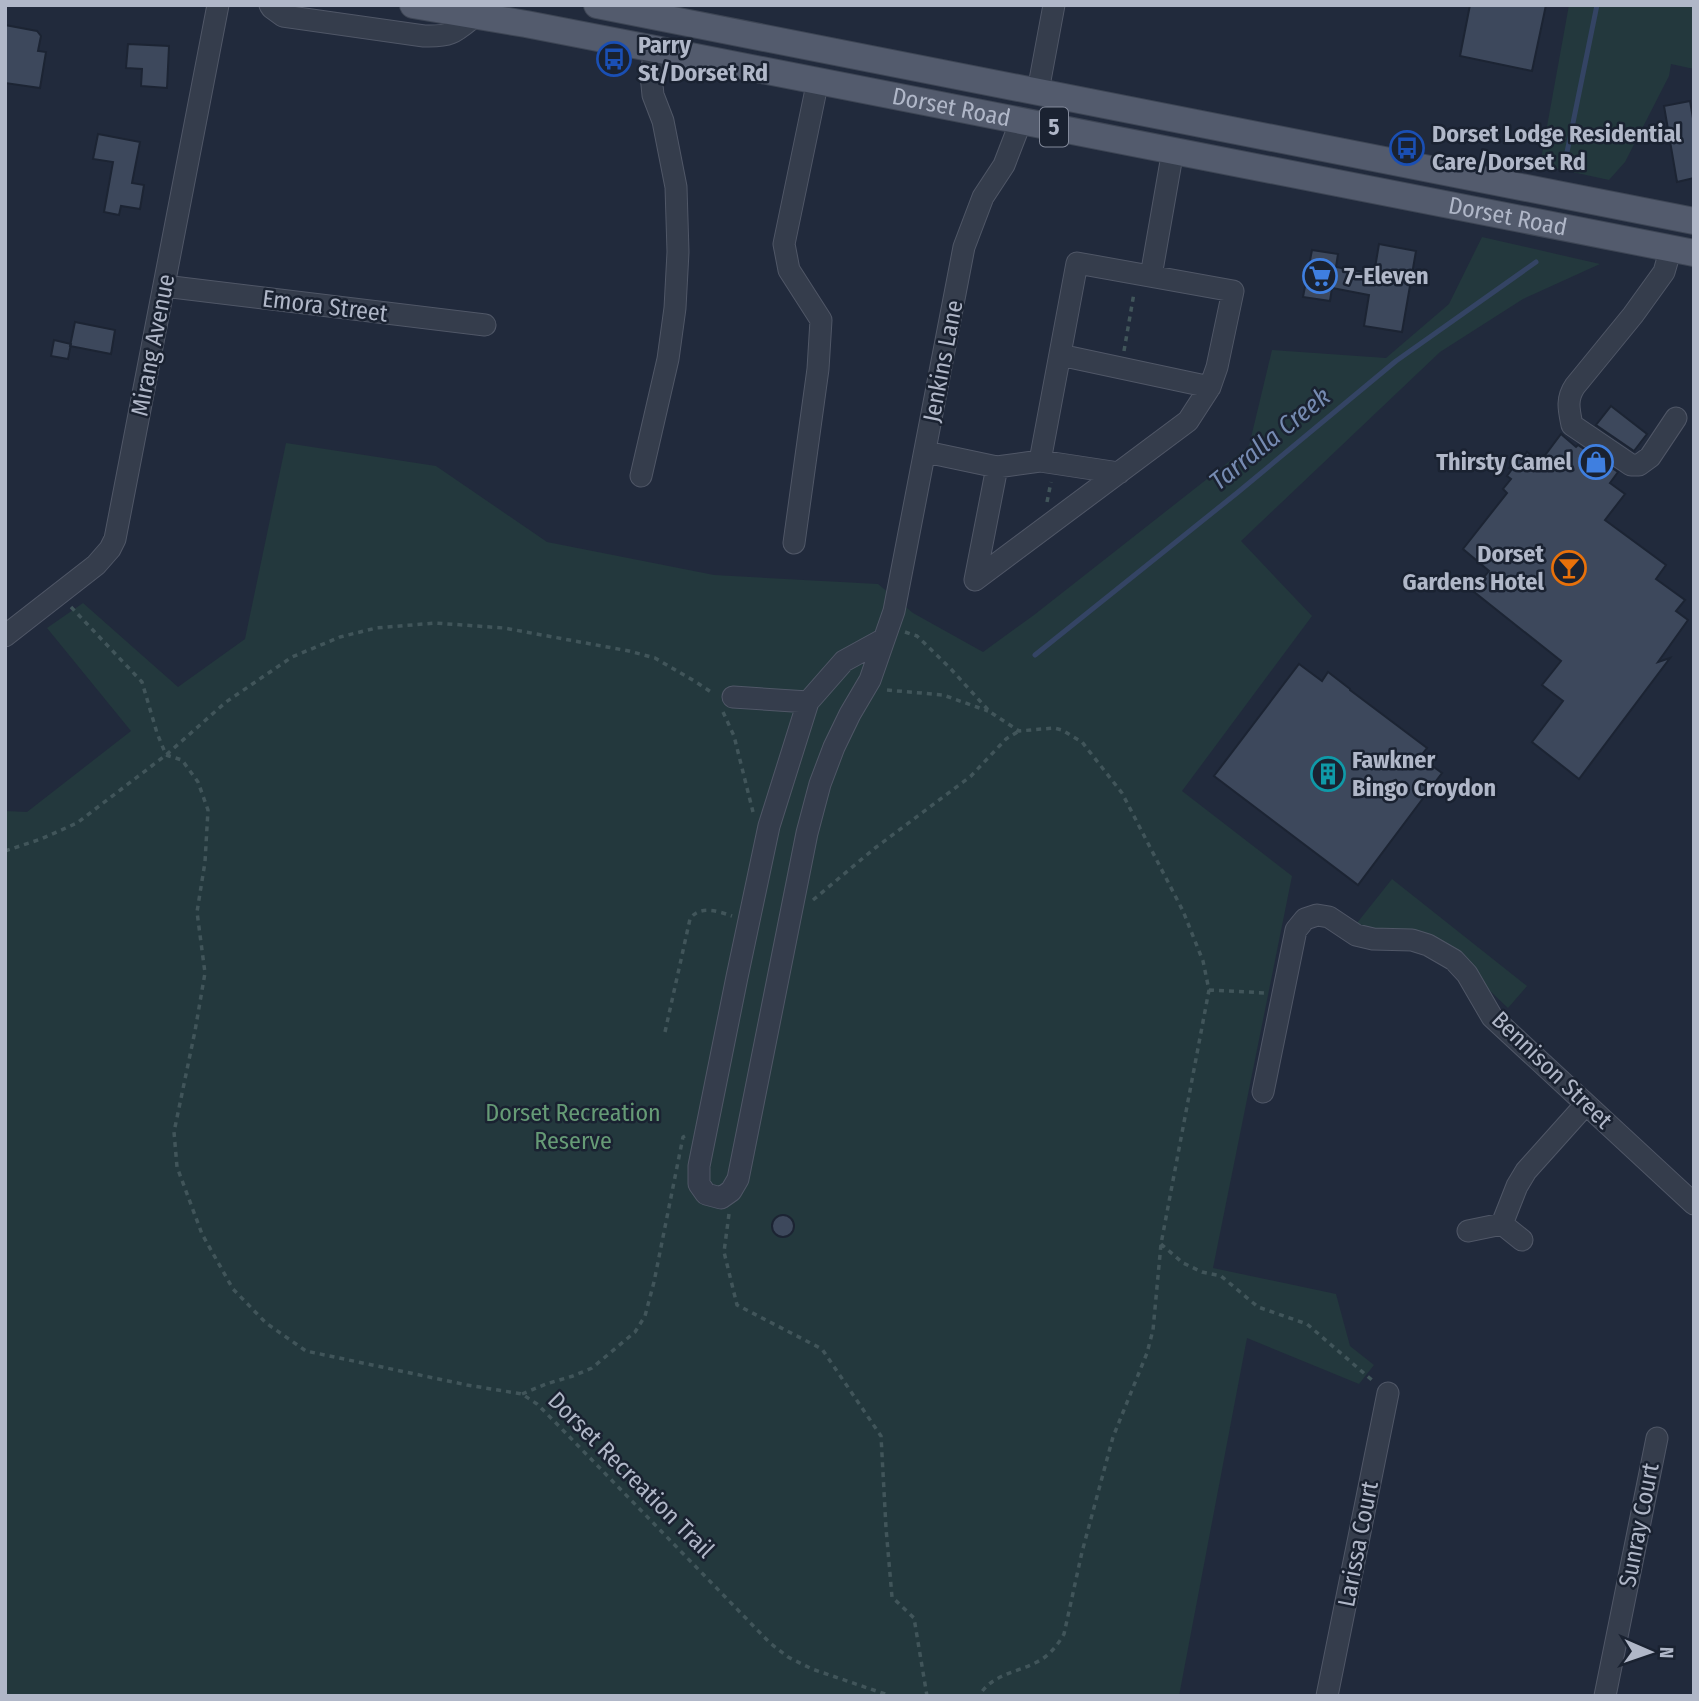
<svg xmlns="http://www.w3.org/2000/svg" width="1699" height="1701" viewBox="0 0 1699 1701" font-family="'Fira Sans Condensed',sans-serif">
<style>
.green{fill:#23383d}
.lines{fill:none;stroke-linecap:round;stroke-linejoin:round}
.stream{stroke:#344464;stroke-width:5}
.building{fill:#3d485c;stroke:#1c2433;stroke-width:2}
.minor-casing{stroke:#505767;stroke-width:23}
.major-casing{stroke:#3e4655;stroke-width:28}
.path{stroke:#41555a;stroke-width:3.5;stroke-dasharray:5 5;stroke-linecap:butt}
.minor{stroke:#353d4c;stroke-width:21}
.major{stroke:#535b6d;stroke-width:26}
.labels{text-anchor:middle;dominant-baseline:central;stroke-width:5;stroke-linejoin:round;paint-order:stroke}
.shield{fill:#1a2231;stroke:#838a9b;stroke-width:2}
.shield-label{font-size:23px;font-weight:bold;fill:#b0b7c8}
.poi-label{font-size:24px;font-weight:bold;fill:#b0b7c8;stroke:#1a2231;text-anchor:start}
.street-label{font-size:24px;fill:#b0b7c8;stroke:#1a2231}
.park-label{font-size:24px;fill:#669b76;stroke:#1a2231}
.water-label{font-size:26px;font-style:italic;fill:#768bb2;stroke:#1a2231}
</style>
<rect width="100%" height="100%" fill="#212a3c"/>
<path class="green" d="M 1569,5 L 1694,5 L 1694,69 L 1671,64 L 1669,76 L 1625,162 L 1609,180 L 1540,165 Z
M 1482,237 L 1600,264 L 1523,299 L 1440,352 L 1241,541 L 1312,616 L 1182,791 L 1292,876 L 1213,1268 L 1336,1294 L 1350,1346 L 1374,1365 L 1359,1384 L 1247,1338 L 1179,1696 L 5,1696 L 5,811 L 27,812 L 131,731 L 47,628 L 83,603 L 178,687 L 245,639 L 286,443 L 436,466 L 547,542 L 714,575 L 878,584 L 913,613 L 983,652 L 1034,615 L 1249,446 L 1272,350 L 1386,358 L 1449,304 Z
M 1392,879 L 1527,986 L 1508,1008 L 1490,991 L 1469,961 L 1454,948 L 1377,931 L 1357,923 Z"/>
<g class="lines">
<path class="stream" d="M 1565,162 L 1597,5
M 1035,655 L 1237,493 L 1396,361 L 1536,262"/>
</g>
<path class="building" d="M 1470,5 L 1546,5 L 1532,71 L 1460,56 Z
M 5,25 L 37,31 L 41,36 L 38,51 L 46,52 L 40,88 L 5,83 Z
M 128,44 L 169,46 L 167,88 L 141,86 L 142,69 L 126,68 Z
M 1690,101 L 1694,124 L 1694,178 L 1677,182 L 1664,106 Z
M 98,134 L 140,142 L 132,183 L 144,185 L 140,209 L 121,206 L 119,215 L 104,212 L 113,162 L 93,159 Z
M 1379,244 L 1416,251 L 1402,332 L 1364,326 L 1369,295 L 1332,288 L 1330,301 L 1303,297 L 1312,250 L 1338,254 L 1336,267 L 1374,274 Z
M 75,322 L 115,330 L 111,354 L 70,346 Z
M 54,340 L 71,344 L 68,359 L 51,356 Z
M 1611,406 L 1647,434 L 1634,451 L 1596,425 Z
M 1561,434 L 1576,447 L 1578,445 L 1618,472 L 1610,483 L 1625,494 L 1605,520 L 1666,565 L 1656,579 L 1685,600 L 1676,611 L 1688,620 L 1658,662 L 1670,658 L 1579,779 L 1532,742 L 1563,701 L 1542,685 L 1561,661 L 1473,591 L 1489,571 L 1463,549 L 1507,493 L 1503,489 L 1511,479 L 1507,476 L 1512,469 L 1509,468 L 1519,456 L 1522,458 L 1527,452 L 1540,462 Z
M 1299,664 L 1322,681 L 1328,672 L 1350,689 L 1350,690 L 1427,748 L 1420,757 L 1442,773 L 1358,885 L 1214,776 Z
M772 1226a11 11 0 1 1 22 0a11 11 0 1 1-22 0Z"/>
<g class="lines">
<g class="minor-casing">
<path id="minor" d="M 270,5 L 272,8 L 283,16 L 424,36 C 452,37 455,32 476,15
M 1038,91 L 1054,5
M 1671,248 L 1664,272 L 1633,315 L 1575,386 C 1566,399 1569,410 1572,425 L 1631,465 L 1639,465 L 1650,457 L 1676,418
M 1151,276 L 1173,150
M 164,286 L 485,325
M 1060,355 L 1210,387
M 926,452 L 997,467 L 1040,461 L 1119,473
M 997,467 L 975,580 L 1188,421 L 1210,387 L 1217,367 L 1233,291 L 1077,263 L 1040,461
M 641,476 L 668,359 L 675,308 L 678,252 L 676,187 L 663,121 L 653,95 L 651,75 L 655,49
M 794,543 L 818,369 L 821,320 L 789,270 L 784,244 L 818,80
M 5,636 L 96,565 L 110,549 L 115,539 L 218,5
M 884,639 L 844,661 L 808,702 L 769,826 L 737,977 L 699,1166 L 699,1184 L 706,1194 L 721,1198 L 731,1191 L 738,1179 L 807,833 L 820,784 L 834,747 L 850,714 L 870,680 L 894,611 L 964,247 L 983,197 L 1004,165 L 1021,121
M 733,697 L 808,702
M 1263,1092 L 1296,930 L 1305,919 L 1317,915 L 1329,917 L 1356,935 L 1373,939 L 1412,940 L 1428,945 L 1454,960 L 1467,974 L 1492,1017 L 1694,1204
M 1502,1224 L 1517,1186 L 1526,1171 L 1586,1104
M 1468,1231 L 1502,1224 L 1522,1240
M 1327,1696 L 1388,1393
M 1605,1696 L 1657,1438"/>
</g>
<g class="major-casing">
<g id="major">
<path id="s1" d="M 413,5 L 526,24 L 655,49 L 1694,253"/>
<path d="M 597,5 L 1694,221"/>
</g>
</g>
<path class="path" d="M 1124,351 L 1134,293
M 1047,502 L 1051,482
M 71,607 L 142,682 L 157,733 L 166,755
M 905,632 L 917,636 L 950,668 L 990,712 L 1019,731 L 1054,728 L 1062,730 L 1082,742 L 1122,793 L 1183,911 L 1203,961 L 1209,990 L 1161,1244 L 1153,1330 L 1147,1353 L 1113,1437 L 1082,1552 L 1064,1634 C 1057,1646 1049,1656 1037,1662 C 1016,1673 992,1674 979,1696
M 887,690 L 943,695 L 988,711
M 723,712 L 734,736 L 753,812
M 166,755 L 182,760 L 198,782 L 208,810 L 205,862 L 197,912 L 205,973 L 195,1031 L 174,1132 L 177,1167 L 202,1234 L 233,1289 L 266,1323 L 306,1351 L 467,1385 L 522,1394 L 537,1404 L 554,1421 L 770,1643 L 788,1657 L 812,1669 L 891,1696
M 5,851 L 41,839 L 77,823 L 166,755 L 226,702 L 292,657 L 340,637 L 376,628 L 435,623 L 504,628 L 629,651 L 655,658 L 696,682 L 714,694
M 813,900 L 875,848 L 971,776 L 1006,739 L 1019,731
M 1209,990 L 1266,993
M 665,1032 L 690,919 C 699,905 718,911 732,916
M 729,1214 L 724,1252 L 737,1305 L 822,1349 L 881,1436 L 886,1528 L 892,1597 L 914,1618 L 927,1696
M 1161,1244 L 1183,1263 L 1202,1272 L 1221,1276 L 1258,1307 L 1307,1324 L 1373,1381
M 522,1394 L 546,1384 L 573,1376 L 592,1368 L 635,1332 L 645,1316 L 654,1282 L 683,1137 L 687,1135"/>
<use href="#minor" class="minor"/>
<use href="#major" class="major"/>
</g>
<defs>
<g id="bus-ring" transform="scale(1.75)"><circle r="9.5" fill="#1a2231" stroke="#1a4fb4" stroke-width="1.5"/><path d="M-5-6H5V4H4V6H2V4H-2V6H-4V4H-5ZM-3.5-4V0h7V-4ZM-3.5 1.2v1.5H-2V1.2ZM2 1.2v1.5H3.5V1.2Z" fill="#1a4fb4"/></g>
<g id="supermarket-ring" transform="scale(1.75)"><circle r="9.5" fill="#1a2231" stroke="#3f7fe0" stroke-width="1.5"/><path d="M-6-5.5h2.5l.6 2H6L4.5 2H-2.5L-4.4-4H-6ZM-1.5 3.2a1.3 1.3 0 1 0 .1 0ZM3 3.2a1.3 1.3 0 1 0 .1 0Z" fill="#3f7fe0"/></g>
<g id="shop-ring" transform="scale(1.75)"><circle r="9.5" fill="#1a2231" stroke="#3f7fe0" stroke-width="1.5"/><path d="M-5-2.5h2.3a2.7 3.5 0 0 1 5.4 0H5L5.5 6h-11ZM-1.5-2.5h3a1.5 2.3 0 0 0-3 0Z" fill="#3f7fe0"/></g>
<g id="bar-ring" transform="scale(1.75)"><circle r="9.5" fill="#1a2231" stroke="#e8710a" stroke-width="1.5"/><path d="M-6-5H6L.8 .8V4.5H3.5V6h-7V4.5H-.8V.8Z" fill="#e8710a"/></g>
<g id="building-ring" transform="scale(1.75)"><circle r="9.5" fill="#1a2231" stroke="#0f9aa8" stroke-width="1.5"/><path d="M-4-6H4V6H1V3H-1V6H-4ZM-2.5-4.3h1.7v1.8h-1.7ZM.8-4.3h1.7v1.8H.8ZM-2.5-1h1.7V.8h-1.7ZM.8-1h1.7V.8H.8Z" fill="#0f9aa8"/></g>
</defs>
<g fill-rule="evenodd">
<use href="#bus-ring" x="614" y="59"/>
<use href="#bus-ring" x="1407" y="148"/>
<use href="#supermarket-ring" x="1320" y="276"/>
<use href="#shop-ring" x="1596" y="462"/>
<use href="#bar-ring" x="1569" y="568"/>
<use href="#building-ring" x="1328" y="774"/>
</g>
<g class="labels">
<rect class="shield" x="1040" y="107.5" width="28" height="39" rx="5"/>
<g class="shield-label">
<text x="1054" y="127">5</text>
</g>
<g class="poi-label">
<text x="638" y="45">Parry<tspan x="638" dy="28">St/Dorset Rd</tspan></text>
<text x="1432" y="134">Dorset Lodge Residential<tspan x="1432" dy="28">Care/Dorset Rd</tspan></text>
<text x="1344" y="276">7-Eleven</text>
<text x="1572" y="462" text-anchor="end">Thirsty Camel</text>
<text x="1544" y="554" text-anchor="end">Dorset<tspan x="1544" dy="28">Gardens Hotel</tspan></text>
<text x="1352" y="760">Fawkner<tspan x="1352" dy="28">Bingo Croydon</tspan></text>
</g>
<g class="street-label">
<text stroke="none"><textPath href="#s1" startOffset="548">Dorset Road</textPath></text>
<text stroke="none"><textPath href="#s1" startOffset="1115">Dorset Road</textPath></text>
<text transform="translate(325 306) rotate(7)">Emora Street</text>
<text transform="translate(153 345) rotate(-79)">Mirang Avenue</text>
<text transform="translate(943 361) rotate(-79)">Jenkins Lane</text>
<text transform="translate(1552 1070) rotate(44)">Bennison Street</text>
<text transform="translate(631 1475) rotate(45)">Dorset Recreation Trail</text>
<text transform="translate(1639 1525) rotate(-79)">Sunray Court</text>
<text transform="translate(1358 1544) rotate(-79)">Larissa Court</text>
</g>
<g class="park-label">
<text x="573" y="1113">Dorset Recreation<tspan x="573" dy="28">Reserve</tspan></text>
</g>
<g class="water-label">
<text transform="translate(1270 439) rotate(-39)">Tarralla Creek</text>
</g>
</g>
<rect width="1699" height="1701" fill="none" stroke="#b0b7c8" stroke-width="14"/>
<g transform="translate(1650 1652) rotate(92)" stroke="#1a2231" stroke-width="5" paint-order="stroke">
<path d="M0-5L12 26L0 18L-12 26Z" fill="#b0b7c8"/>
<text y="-10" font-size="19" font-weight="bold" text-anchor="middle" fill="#b0b7c8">N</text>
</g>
</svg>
